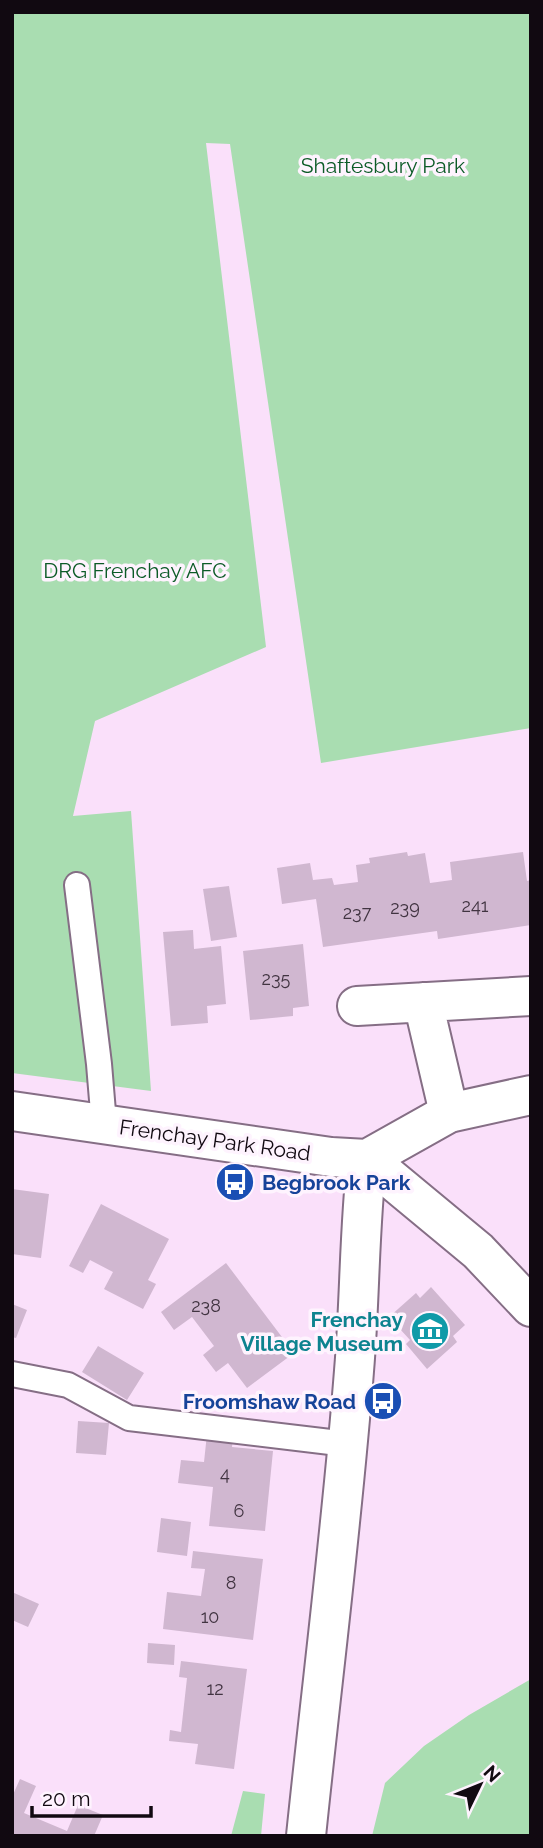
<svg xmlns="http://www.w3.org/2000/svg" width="543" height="1848" viewBox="0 0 543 1848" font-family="Raleway,sans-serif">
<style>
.green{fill:#a9ddb1}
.building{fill:#d0b7d0}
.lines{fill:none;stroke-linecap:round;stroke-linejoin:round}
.lane-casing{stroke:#856e85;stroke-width:28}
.street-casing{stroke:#856e85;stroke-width:42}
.secondary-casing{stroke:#856e85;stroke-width:42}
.lane{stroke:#fff;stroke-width:24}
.street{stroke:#fff;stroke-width:38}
.secondary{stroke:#fff;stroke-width:38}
.labels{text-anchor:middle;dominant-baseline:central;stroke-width:7;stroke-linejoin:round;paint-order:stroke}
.number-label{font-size:18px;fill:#413441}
.park-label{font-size:21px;fill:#0c5b27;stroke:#fef3fe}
.street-label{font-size:21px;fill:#110911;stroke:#fef3fe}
.transit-label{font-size:21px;font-weight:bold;fill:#164399;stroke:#fef3fe;text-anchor:start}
.culture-label{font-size:21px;font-weight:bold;fill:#0d838f;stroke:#fef3fe;text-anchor:end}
</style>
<rect width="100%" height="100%" fill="#fae0fa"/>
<path class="green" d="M 12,12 L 531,12 L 531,728 L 321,763 L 230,144 L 206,143 L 266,647 L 95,721 L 73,816 L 131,811 L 151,1091 L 12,1073 Z
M 531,1679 L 531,1836 L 372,1836 L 385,1783 L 424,1746 L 469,1715 Z
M 243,1791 L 265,1794 L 261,1836 L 231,1836 Z"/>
<path class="building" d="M 407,852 L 408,856 L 425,853 L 430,883 L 452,880 L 450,862 L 523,852 L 527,881 L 531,880 L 531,925 L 438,939 L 437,931 L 323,947 L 316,899 L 282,904 L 277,868 L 310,863 L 313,880 L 332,878 L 334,885 L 358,882 L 356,865 L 370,863 L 369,858 Z
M 229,886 L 237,937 L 211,941 L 203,889 Z
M 193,930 L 194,949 L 221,946 L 226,1004 L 207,1006 L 208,1023 L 171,1026 L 163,932 Z
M 303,944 L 309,1006 L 293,1008 L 293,1016 L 250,1020 L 243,951 Z
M 12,1189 L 49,1194 L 41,1258 L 12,1254 Z
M 101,1204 L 169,1239 L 148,1280 L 156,1284 L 143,1309 L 104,1289 L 113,1272 L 90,1260 L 83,1273 L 69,1266 Z
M 226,1263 L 294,1353 L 247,1388 L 228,1363 L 216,1372 L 203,1355 L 214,1346 L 192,1317 L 174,1330 L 161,1312 Z
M 431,1287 L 465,1325 L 453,1336 L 457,1342 L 427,1369 L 406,1344 L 410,1340 L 389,1317 L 416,1293 L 420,1298 Z
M 12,1304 L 27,1310 L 16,1338 L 12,1337 Z
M 98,1346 L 144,1373 L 127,1400 L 82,1372 Z
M 78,1421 L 109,1423 L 106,1455 L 76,1453 Z
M 207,1434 L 233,1437 L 232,1447 L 273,1451 L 265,1531 L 209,1526 L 213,1487 L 178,1483 L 181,1460 L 204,1462 Z
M 161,1518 L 191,1522 L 187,1556 L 157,1552 Z
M 193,1551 L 263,1559 L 253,1640 L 163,1629 L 167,1592 L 201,1596 L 205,1569 L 191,1568 Z
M 12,1592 L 39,1604 L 28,1627 L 12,1620 Z
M 148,1643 L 175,1645 L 174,1665 L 147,1663 Z
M 181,1661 L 247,1669 L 234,1769 L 195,1764 L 198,1744 L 169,1741 L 170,1730 L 181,1732 L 187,1678 L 179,1677 Z
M 20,1779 L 36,1786 L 24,1813 L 67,1831 L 78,1805 L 103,1815 L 94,1836 L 12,1836 L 12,1797 Z"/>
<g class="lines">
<g class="lane-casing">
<path id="lane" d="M 77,885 L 99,1064 L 104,1124
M 12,1374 L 68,1385 L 129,1418 L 347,1444"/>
</g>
<g class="street-casing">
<path id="street" d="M 423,1002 L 449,1113
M 357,1006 L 531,996
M 367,1159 L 478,1251 L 531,1307"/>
</g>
<g class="secondary-casing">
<path id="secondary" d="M 12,1111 L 331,1157 L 367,1159 L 449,1113 L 531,1095
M 306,1836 C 322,1681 342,1526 354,1371 C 360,1300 359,1230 367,1159"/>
</g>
<use href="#lane" class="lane"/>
<use href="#street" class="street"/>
<use href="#secondary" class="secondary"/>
</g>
<defs>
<g id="bus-disc" transform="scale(2.0125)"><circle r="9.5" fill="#1a4fb4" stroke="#fef3fe"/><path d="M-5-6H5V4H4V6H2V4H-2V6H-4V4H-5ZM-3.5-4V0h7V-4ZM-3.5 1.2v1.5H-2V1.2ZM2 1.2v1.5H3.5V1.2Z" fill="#fff"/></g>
<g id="museum-disc" transform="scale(2.0125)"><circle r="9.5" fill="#0f9aa8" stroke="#fef3fe"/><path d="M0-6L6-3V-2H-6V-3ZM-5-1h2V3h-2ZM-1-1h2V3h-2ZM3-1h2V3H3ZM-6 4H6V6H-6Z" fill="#fff"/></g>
</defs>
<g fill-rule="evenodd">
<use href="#bus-disc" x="235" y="1182"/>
<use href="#museum-disc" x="430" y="1331"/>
<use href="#bus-disc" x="383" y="1401"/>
</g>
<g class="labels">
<g class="number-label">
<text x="475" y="905">241</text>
<text x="405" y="907">239</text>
<text x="357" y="912">237</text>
<text x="276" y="978">235</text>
<text x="206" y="1305">238</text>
<text x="225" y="1473">4</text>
<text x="239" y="1510">6</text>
<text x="231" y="1582">8</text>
<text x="210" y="1616">10</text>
<text x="215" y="1688">12</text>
</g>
<g class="park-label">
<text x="383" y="165">Shaftesbury Park</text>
<text x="135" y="570">DRG Frenchay AFC</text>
</g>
<g class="street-label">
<text transform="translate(215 1140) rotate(8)">Frenchay Park Road</text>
</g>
<g class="transit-label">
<text x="262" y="1182">Begbrook Park</text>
<text x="356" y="1401" text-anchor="end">Froomshaw Road</text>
</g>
<g class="culture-label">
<text x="403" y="1319">Frenchay<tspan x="403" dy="24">Village Museum</tspan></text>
</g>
</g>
<rect width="543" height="1848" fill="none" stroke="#110911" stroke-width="28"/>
<g transform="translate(480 1785) rotate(47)" stroke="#fef3fe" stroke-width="5" paint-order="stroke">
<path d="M0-5L12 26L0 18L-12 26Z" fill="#110911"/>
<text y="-10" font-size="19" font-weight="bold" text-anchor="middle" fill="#110911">N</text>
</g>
<path d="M32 1806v10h119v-10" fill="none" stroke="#110911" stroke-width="3.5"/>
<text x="42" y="1806" font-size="21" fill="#110911" stroke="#fef3fe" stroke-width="5" paint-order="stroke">20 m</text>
</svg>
